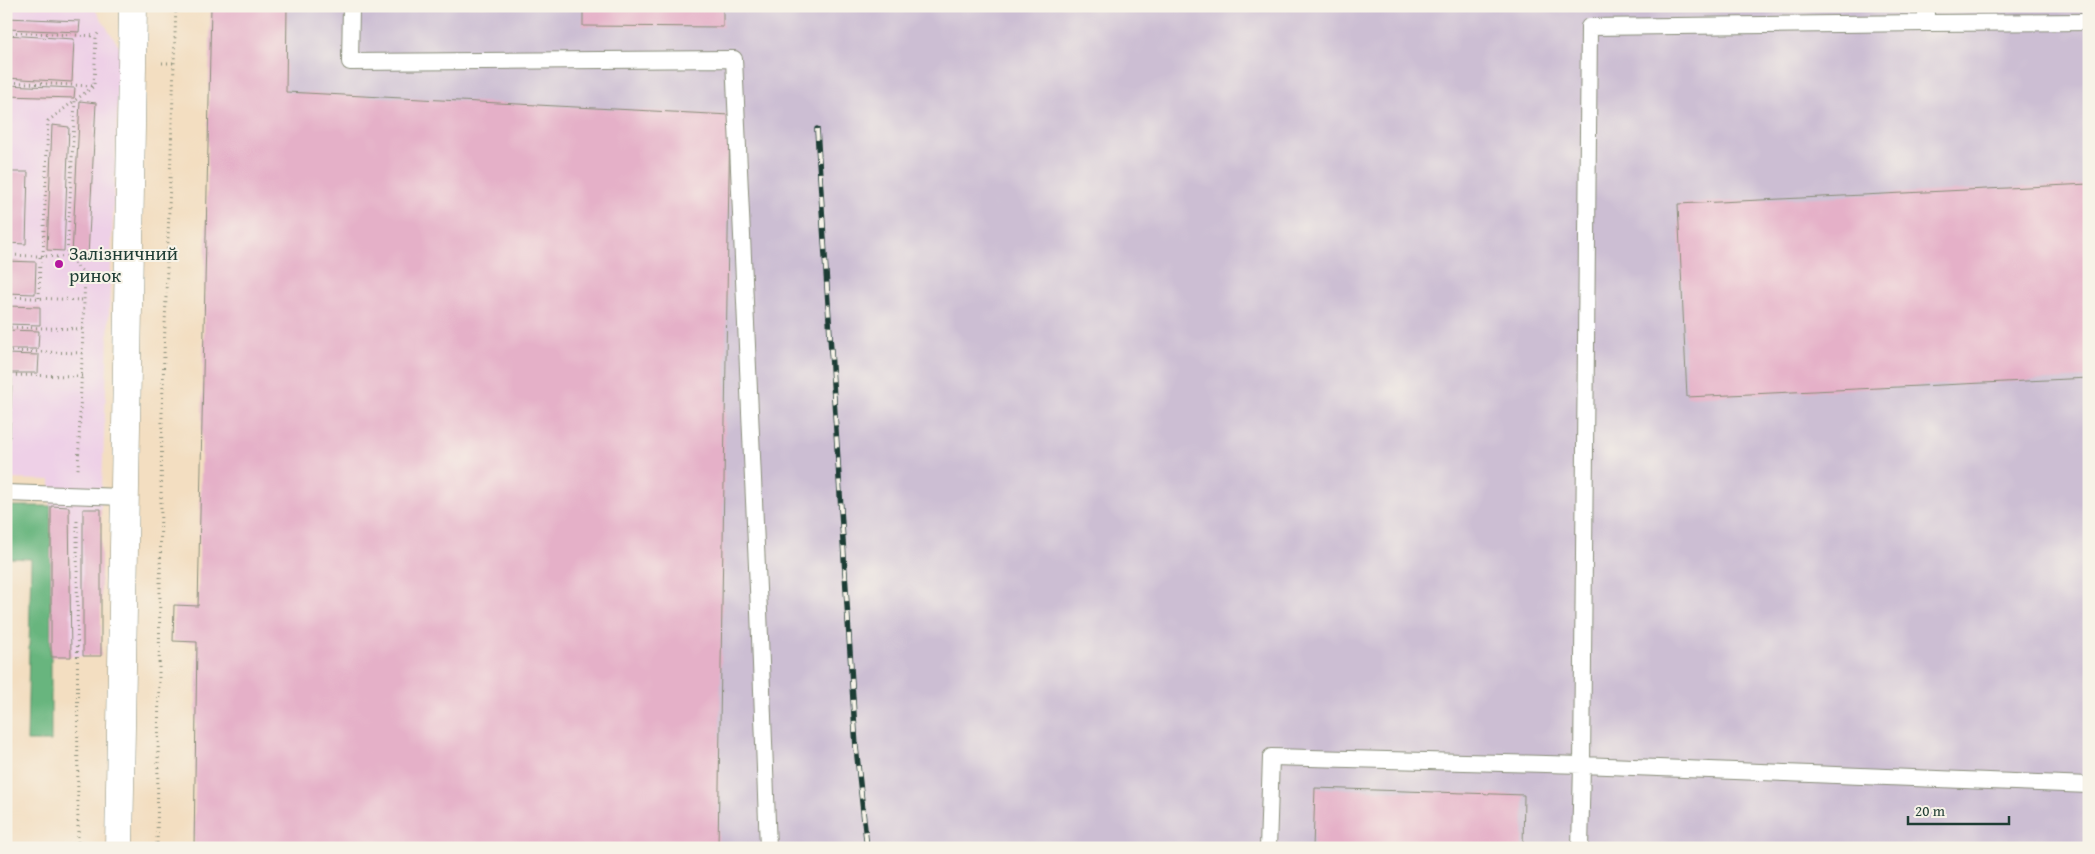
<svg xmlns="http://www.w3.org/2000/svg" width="2095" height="854" viewBox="0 0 2095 854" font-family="'Gentium Book Plus',serif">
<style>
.built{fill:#eed0e7}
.industrial{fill:#ccbed3}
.forest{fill:#68b57e;stroke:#447959}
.building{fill:#e5b0c8}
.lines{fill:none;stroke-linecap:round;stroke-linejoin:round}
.lane-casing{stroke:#898e7a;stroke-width:18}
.street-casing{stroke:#898e7a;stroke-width:29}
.path{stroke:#898e7a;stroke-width:3;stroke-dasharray:1 4;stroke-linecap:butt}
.lane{stroke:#fff;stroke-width:16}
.street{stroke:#fff;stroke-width:28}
.rail-casing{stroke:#1f3d34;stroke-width:5.5}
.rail{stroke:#f7f3e8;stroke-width:4;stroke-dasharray:11;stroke-linecap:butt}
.poi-dot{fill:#b5179e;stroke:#f7f3e8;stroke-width:2}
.labels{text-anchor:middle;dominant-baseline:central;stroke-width:4;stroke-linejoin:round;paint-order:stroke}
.poi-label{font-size:19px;fill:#1f3d34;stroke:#f7f3e8;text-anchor:start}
</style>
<rect width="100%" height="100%" fill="#f7f3e8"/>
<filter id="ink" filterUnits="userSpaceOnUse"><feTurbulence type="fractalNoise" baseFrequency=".02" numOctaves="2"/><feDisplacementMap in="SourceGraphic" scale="10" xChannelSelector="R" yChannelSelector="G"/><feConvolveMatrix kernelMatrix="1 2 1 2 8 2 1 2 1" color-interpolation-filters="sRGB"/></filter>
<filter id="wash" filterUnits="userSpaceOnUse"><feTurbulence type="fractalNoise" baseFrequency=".0096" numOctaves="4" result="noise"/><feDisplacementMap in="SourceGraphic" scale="20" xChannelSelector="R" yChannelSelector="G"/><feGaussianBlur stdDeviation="1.12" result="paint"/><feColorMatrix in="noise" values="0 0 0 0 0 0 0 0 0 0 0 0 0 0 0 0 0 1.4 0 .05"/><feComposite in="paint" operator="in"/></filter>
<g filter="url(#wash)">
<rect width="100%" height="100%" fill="#f3dec1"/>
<path class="built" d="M 6,6 L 94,8 L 120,48 L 101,509 L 101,656 L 51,657 L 50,480 L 6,479 Z"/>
<path class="industrial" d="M 211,6 L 2089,6 L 2089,848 L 194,848 Z"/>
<path class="forest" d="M 6,506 L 51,506 L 51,741 L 27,741 L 31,559 L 6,558 Z"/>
<g id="blocks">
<path class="building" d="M 211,6 L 287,6 L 286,92 L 730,115 L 718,848 L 194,848 L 197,642 L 173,641 L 174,605 L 198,606 Z
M 583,6 L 723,6 L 723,27 L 583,26 Z
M 6,18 L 80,21 L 79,32 L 6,29 Z
M 6,35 L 74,39 L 72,82 L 6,78 Z
M 6,85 L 75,88 L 74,98 L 6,96 Z
M 80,101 L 96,103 L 88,256 L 72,255 Z
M 52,125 L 69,127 L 64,251 L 47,250 Z
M 6,172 L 28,172 L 26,244 L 6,243 Z
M 2089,184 L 2089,378 L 1687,397 L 1678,204 Z
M 6,261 L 36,262 L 35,294 L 6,293 Z
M 6,306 L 40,307 L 40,325 L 6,324 Z
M 6,330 L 39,331 L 38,349 L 6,349 Z
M 6,354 L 39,355 L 38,373 L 6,373 Z
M 6,379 L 12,379 L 10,439 L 6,439 Z
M 51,506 L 69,507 L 71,657 L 51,657 Z
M 83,509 L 101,509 L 101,656 L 83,656 Z
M 1315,788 L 1524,795 L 1523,848 L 1313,848 Z"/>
</g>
</g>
<g filter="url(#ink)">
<use href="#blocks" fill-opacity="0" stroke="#898e7a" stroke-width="1"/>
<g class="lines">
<g class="lane-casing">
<path id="lane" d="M 351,6 L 350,62 L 734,59 L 759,611 L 768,848
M 1926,23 L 2089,22
M 6,493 L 124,497
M 1268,848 L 1271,757 L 1582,765 L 1589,27 L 1926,23 L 1926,6
M 1580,848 L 1582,765 L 2089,785"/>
</g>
<g class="street-casing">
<path id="street" d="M 119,848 L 133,6"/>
</g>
<path class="path" d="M 6,32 L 96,36
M 162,63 L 174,63
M 6,82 L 93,86
M 6,255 L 67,257 L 85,274 L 78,470
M 43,256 L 48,121 L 94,86 L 96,36 L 100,31
M 67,257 L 75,101
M 6,297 L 84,300
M 39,298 L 40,256
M 6,327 L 83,329
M 6,351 L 83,353
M 6,375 L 82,376
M 77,521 L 78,848
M 157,848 L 162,413 L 176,6"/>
<use href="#lane" class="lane"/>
<use href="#street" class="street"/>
<g class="rail-casing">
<path id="rail" d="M 817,129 L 856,747 L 867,848"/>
</g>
<use href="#rail" class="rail"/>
</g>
</g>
<circle class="poi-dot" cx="59" cy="264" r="5"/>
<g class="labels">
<g class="poi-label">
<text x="69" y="253">Залізничний<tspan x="69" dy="22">ринок</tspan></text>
</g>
</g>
<rect width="2095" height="854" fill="none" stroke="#f7f3e8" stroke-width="25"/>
<path d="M1908 816v8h101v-8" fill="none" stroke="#1f3d34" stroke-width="2.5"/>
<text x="1915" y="816" font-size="15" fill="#1f3d34" stroke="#f7f3e8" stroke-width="4" paint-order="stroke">20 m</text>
</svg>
